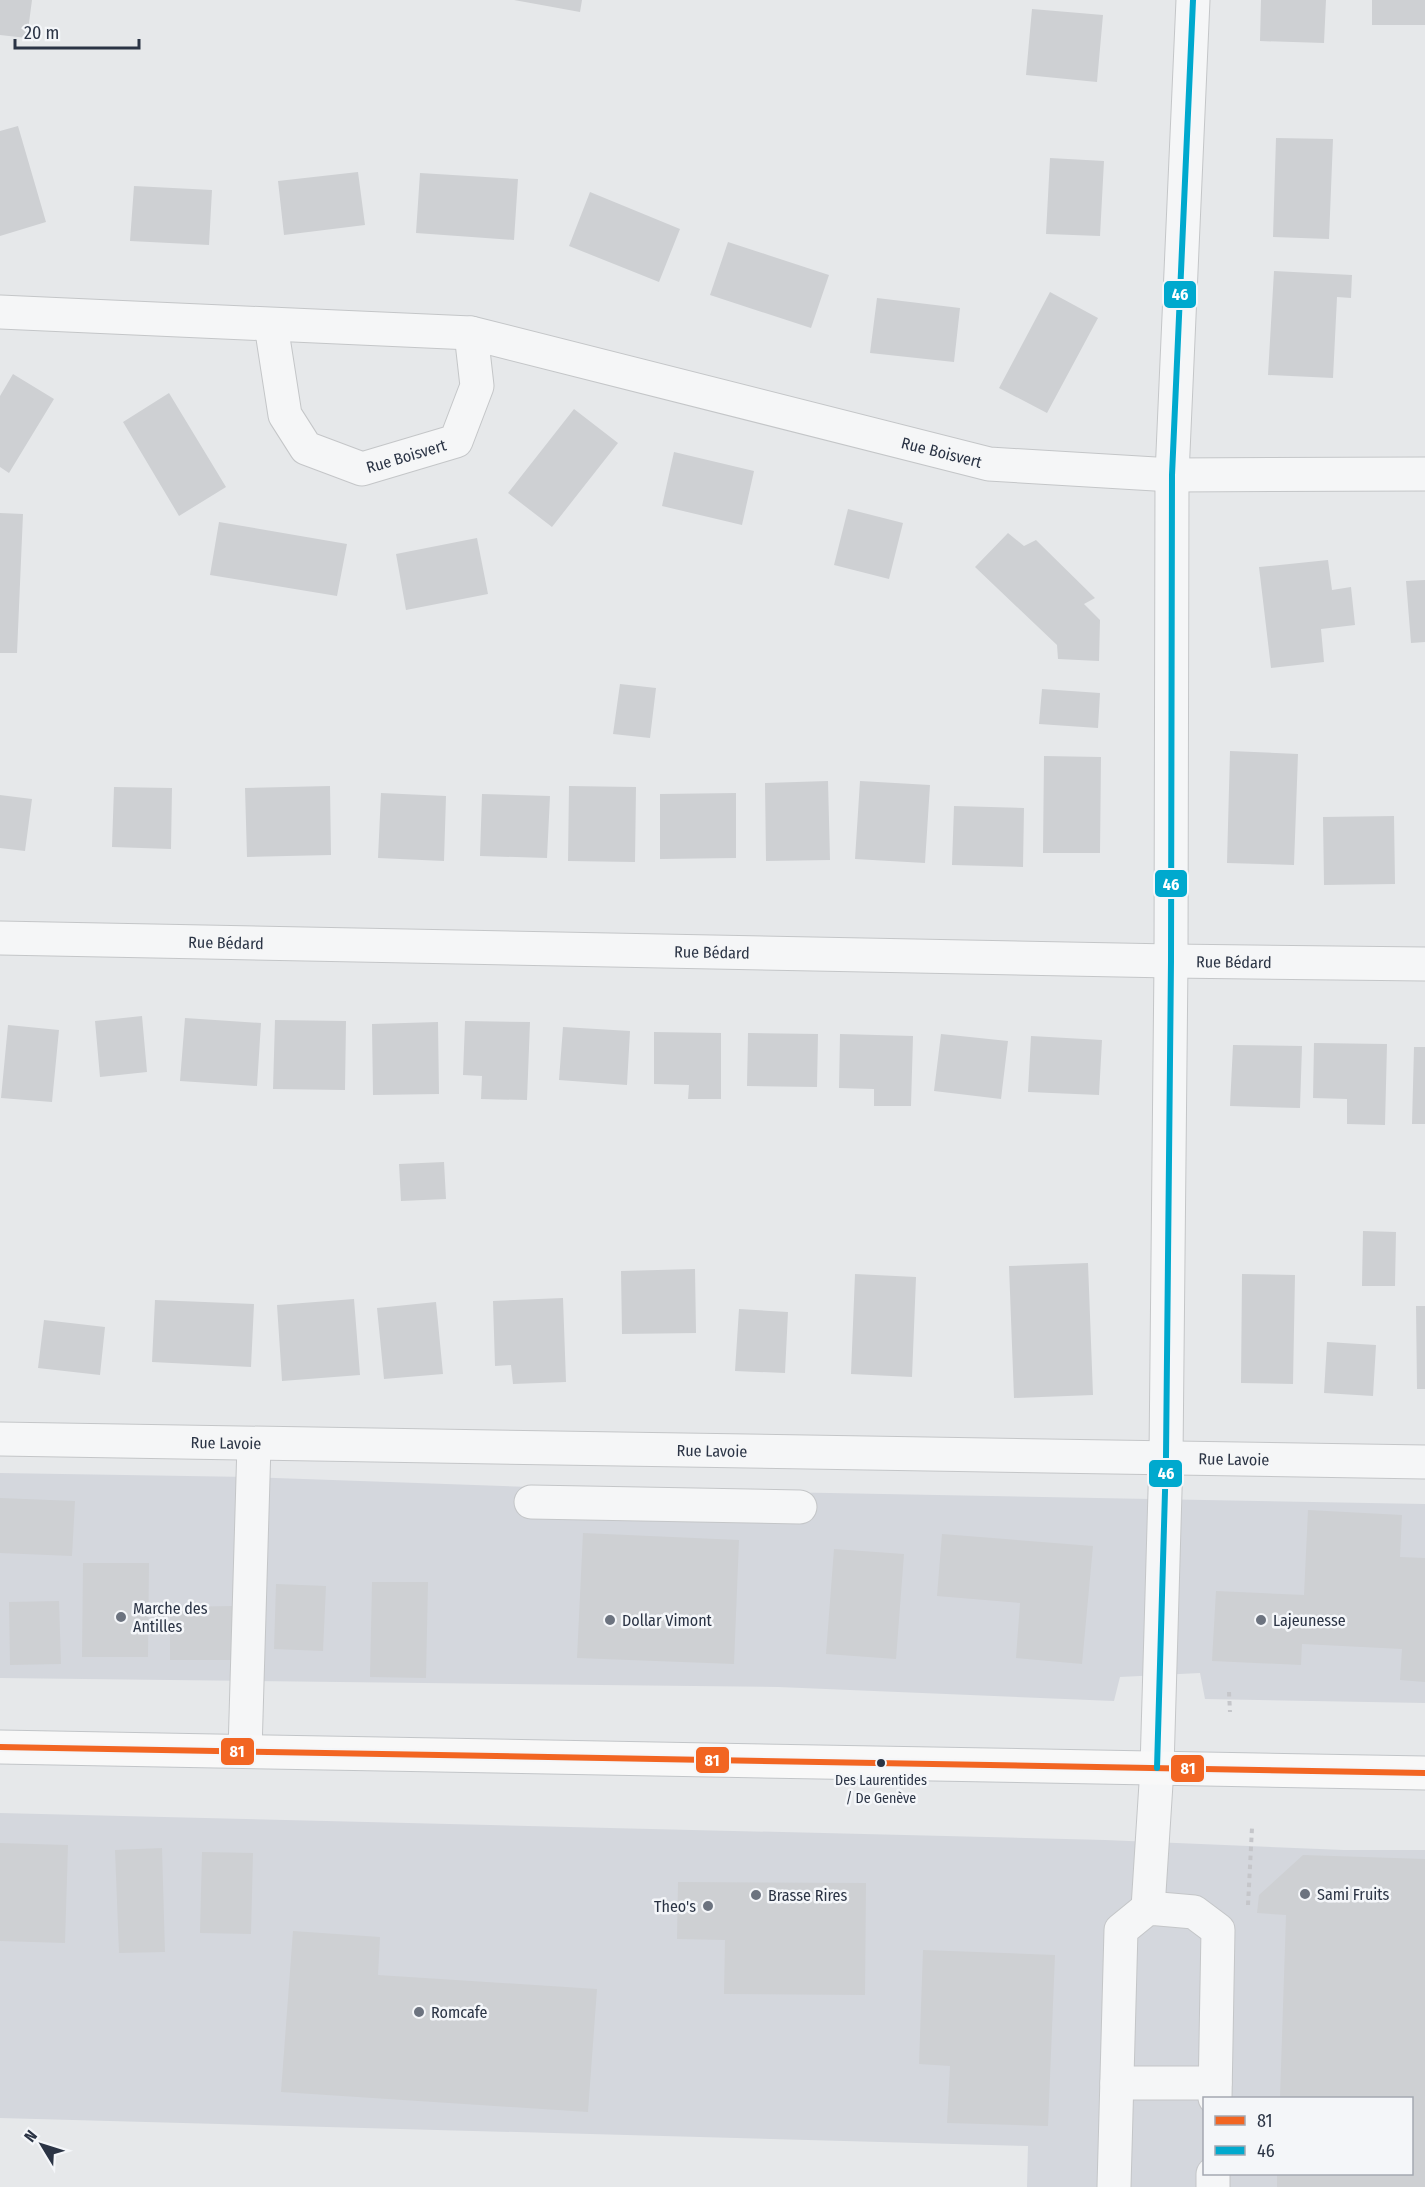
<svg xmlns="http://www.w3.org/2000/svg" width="1425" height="2187" viewBox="0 0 1425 2187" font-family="'Fira Sans Condensed',sans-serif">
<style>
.built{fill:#d4d7dd;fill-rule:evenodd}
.building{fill:#ced0d3}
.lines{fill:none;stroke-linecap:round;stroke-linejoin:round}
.minor-casing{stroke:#c4c6c8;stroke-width:35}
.major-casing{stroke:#c2c5c8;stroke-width:35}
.path{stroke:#c5c6ca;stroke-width:4;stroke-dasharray:4.5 4.5;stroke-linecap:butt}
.minor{stroke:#f5f6f7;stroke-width:33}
.major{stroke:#f8f8f8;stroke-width:33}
.bus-1-casing{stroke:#f4f6f9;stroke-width:10}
.bus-2-casing{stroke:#f4f6f9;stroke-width:10}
.bus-1{stroke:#f26522;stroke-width:6}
.bus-2{stroke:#00a9ce;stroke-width:6}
.poi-dot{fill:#6c737f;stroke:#f4f6f9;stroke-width:2}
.bus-dot{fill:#2b3445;stroke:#f4f6f9;stroke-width:2}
.labels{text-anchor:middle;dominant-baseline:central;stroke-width:5;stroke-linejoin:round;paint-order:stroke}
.bus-label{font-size:14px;fill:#2b3445;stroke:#f4f6f9}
.street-label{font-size:16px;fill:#2b3445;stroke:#f4f6f9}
.poi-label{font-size:16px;fill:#2b3445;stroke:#f4f6f9;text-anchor:start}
.line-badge{stroke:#f4f6f9;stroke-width:2}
.badge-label{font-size:16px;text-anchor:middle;font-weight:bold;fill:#fff}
</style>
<rect width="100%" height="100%" fill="#e6e8ea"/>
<path class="built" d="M 0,1473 L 250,1477 L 557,1488 L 1425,1504 L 1425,1703 L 1205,1699 L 1200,1673 L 1120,1677 L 1114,1701 L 778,1687 L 0,1678 Z
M 0,1813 L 1105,1840 L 1344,1850 L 1425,1850 L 1425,2187 L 1027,2187 L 1028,2146 L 0,2118 ZM 1204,2098 L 1412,2098 L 1412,2174 L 1204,2174 Z"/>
<path class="building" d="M 0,0 L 32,0 L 27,38 L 0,35 Z
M 514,0 L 582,0 L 580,12 Z
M 1261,0 L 1326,0 L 1324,43 L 1260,41 Z
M 1372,0 L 1425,0 L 1425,25 L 1372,25 Z
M 1032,9 L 1103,15 L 1097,82 L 1026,75 Z
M 18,126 L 46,222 L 0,236 L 0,131 Z
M 1276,138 L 1333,139 L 1329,239 L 1273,237 Z
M 1050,158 L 1104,161 L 1100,236 L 1046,234 Z
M 358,172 L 365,225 L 284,235 L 278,181 Z
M 420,173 L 518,179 L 514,240 L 416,233 Z
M 134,186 L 212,190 L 209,245 L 130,241 Z
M 590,192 L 680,229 L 659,282 L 569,246 Z
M 728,242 L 829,275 L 811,328 L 710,295 Z
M 1274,271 L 1352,275 L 1351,298 L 1337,297 L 1333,378 L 1268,375 Z
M 1050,292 L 1098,318 L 1047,413 L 999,388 Z
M 877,298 L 960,308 L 954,362 L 870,353 Z
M 13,374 L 54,399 L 9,473 L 0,467 L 0,396 Z
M 169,393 L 226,487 L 179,516 L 123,422 Z
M 574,409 L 618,443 L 552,527 L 508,493 Z
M 674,452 L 754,471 L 742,525 L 662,506 Z
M 848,509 L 903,523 L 889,579 L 834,565 Z
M 0,513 L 23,514 L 17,653 L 0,653 Z
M 219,522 L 347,544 L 337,596 L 210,575 Z
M 1008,533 L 1024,546 L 1036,540 L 1095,598 L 1084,604 L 1100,620 L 1099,661 L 1058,659 L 1057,645 L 975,567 Z
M 477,538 L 488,594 L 406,610 L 396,554 Z
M 1328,560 L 1332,590 L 1351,587 L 1355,625 L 1321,629 L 1324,662 L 1271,668 L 1259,567 Z
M 1425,580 L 1425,642 L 1411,643 L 1406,581 Z
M 620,684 L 656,688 L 650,738 L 613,734 Z
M 1042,689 L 1100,693 L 1098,728 L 1039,724 Z
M 1230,751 L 1298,754 L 1294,865 L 1227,863 Z
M 1044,756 L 1101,757 L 1100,853 L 1043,853 Z
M 828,781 L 830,860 L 766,861 L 765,783 Z
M 860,781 L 930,785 L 925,863 L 855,859 Z
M 330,786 L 331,855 L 247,857 L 245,788 Z
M 569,786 L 636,787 L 635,862 L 568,861 Z
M 114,787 L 172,788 L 171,849 L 112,847 Z
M 381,793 L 446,796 L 444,861 L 378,858 Z
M 736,793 L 736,858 L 660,859 L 660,794 Z
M 482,794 L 550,796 L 547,858 L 480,856 Z
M 0,795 L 32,799 L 25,851 L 0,848 Z
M 954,806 L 1024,808 L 1023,867 L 952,865 Z
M 1394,816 L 1395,884 L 1324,885 L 1323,817 Z
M 142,1016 L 147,1072 L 100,1077 L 95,1021 Z
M 185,1018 L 261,1023 L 257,1086 L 180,1081 Z
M 275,1020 L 346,1021 L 345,1090 L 273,1089 Z
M 465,1021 L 530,1022 L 527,1100 L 481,1099 L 482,1076 L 463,1075 Z
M 438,1022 L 439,1094 L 373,1095 L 372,1024 Z
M 8,1025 L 59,1030 L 52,1102 L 1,1098 Z
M 563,1027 L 630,1031 L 627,1085 L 559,1080 Z
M 654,1032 L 721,1033 L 721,1099 L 688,1099 L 689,1085 L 654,1084 Z
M 748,1033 L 818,1034 L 817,1087 L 747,1086 Z
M 840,1034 L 913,1036 L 911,1106 L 874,1106 L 874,1089 L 839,1088 Z
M 941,1034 L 1008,1041 L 1001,1099 L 934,1091 Z
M 1031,1036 L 1102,1040 L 1099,1095 L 1028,1092 Z
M 1314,1043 L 1387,1044 L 1385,1125 L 1347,1124 L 1347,1099 L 1313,1098 Z
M 1233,1045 L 1302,1046 L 1300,1108 L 1230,1106 Z
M 1414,1047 L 1425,1047 L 1425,1124 L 1412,1124 Z
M 444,1162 L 446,1199 L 401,1201 L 399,1164 Z
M 1363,1231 L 1396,1232 L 1395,1286 L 1362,1286 Z
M 1088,1263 L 1093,1395 L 1014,1398 L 1009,1266 Z
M 695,1269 L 696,1333 L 622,1334 L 621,1271 Z
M 855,1274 L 916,1277 L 912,1377 L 851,1374 Z
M 1242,1274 L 1295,1275 L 1293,1384 L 1241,1383 Z
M 563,1298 L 566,1382 L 513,1384 L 511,1365 L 495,1366 L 493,1301 Z
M 354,1299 L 360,1375 L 282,1381 L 277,1305 Z
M 155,1300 L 254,1304 L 251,1367 L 152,1362 Z
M 436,1302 L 443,1374 L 384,1379 L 377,1308 Z
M 1416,1306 L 1425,1306 L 1425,1389 L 1417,1389 Z
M 739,1309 L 788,1312 L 785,1373 L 735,1371 Z
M 44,1320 L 105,1327 L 100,1375 L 38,1368 Z
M 1327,1342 L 1376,1345 L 1373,1396 L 1324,1393 Z
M 0,1498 L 75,1501 L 72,1556 L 0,1553 Z
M 1308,1510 L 1402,1515 L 1400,1557 L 1425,1558 L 1425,1682 L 1400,1680 L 1402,1649 L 1302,1644 L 1301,1665 L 1212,1661 L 1216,1591 L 1304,1595 Z
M 583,1533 L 739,1540 L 734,1664 L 577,1658 Z
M 942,1534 L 1093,1546 L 1082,1664 L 1016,1658 L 1020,1603 L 937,1596 Z
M 834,1549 L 904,1554 L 896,1659 L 826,1654 Z
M 83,1563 L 149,1563 L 148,1657 L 82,1657 Z
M 372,1582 L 428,1582 L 426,1678 L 370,1677 Z
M 276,1584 L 326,1586 L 323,1651 L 274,1649 Z
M 59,1601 L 61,1664 L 10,1665 L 9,1602 Z
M 234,1606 L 234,1660 L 170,1660 L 170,1607 Z
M 0,1843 L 68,1845 L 65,1943 L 0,1941 Z
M 162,1848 L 165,1952 L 119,1953 L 115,1850 Z
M 202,1852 L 253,1853 L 251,1934 L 200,1933 Z
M 1303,1855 L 1425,1859 L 1425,2187 L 1277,2187 L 1277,2174 L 1412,2174 L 1412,2098 L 1280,2098 L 1286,1915 L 1257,1913 L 1259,1895 Z
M 678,1882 L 866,1883 L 865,1995 L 724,1994 L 725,1940 L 677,1939 Z
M 293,1931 L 380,1937 L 378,1975 L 597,1989 L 588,2112 L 281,2092 Z
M 923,1950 L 1055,1955 L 1048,2126 L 947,2123 L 950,2066 L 919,2064 Z"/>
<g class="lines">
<g class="minor-casing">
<g id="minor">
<path id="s1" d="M 0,312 L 471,333 L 989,464 L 1172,475 L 1425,474"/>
<path id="s2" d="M 271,325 L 285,415 L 306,448 L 362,469 L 456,441 L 477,386 L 471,333"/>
<path id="s3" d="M 0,938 L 1171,961 L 1425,964"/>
<path id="s4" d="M 0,1439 L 1425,1462"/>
<path d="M 531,1502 L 800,1507"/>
<path d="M 245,1751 L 254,1444"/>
<path d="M 1148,1908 L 1157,1768 L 1166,1457 L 1171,961 L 1172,475 L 1193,0"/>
<path d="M 1117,2083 L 1215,2083"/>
<path d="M 1114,2187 L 1121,1930 L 1148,1908 L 1194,1912 L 1218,1930 L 1215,2098"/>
<path d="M 1213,2187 L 1213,2174"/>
</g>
</g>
<g class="major-casing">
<path id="major" d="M 0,1747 L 1425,1773"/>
</g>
<path class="path" d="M 1229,1692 L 1230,1712
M 1248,1905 L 1252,1828"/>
<use href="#minor" class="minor"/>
<use href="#major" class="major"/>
<g class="bus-1-casing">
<path id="bus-1" d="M 0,1747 L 1425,1773"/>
</g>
<g class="bus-2-casing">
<path id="bus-2" d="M 1157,1768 L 1166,1457 L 1171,961 L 1172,475 L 1193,0"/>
</g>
<use href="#bus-1" class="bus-1"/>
<use href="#bus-2" class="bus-2"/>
</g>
<g class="poi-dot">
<circle cx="121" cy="1617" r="6"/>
<circle cx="610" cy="1620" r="6"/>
<circle cx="1261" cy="1620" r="6"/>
<circle cx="1305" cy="1894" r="6"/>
<circle cx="756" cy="1895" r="6"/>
<circle cx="708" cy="1906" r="6"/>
<circle cx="419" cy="2012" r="6"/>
</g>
<circle class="bus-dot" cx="881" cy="1763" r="5"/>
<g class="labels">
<g class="bus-label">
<text x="881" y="1780">Des Laurentides<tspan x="881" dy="18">/ De Genève</tspan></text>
</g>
<g class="street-label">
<text stroke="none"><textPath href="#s1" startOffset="957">Rue Boisvert</textPath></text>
<text stroke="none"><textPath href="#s2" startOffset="236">Rue Boisvert</textPath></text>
<text stroke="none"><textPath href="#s3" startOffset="226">Rue Bédard</textPath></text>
<text stroke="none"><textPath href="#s3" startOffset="712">Rue Bédard</textPath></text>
<text stroke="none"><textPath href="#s3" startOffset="1234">Rue Bédard</textPath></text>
<text stroke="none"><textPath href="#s4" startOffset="226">Rue Lavoie</textPath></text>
<text stroke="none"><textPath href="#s4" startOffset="712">Rue Lavoie</textPath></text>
<text stroke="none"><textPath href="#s4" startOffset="1234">Rue Lavoie</textPath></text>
</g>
<g class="poi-label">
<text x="133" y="1608">Marche des<tspan x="133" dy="18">Antilles</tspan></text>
<text x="622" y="1620">Dollar Vimont</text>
<text x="1273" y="1620">Lajeunesse</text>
<text x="1317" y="1894">Sami Fruits</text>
<text x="768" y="1895">Brasse Rires</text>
<text x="696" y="1906" text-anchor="end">Theo's</text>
<text x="431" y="2012">Romcafe</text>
</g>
</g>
<g class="line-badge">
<rect x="1163" y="280" width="34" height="29" rx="6" fill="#00a9ce"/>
<rect x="1154" y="869" width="34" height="29" rx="6" fill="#00a9ce"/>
<rect x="1148" y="1459" width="35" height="29" rx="6" fill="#00a9ce"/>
<rect x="220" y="1737" width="35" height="29" rx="6" fill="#f26522"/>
<rect x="695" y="1746" width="35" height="28" rx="6" fill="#f26522"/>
<rect x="1170" y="1754" width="35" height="29" rx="6" fill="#f26522"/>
</g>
<g class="badge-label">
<text x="1180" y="300">46</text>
<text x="1171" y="890">46</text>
<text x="1166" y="1479">46</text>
<text x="237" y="1757">81</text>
<text x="712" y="1766">81</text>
<text x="1188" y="1774">81</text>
</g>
<rect x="1203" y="2097" width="210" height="78" fill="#f4f6f9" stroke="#a4a8b1" stroke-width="1.5"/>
<rect x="1215" y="2116" width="30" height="9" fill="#f26522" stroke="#a4a8b1" stroke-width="1.5"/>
<text x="1257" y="2127" font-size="18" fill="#2b3445">81</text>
<rect x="1215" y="2146" width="30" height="9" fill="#00a9ce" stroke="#a4a8b1" stroke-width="1.5"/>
<text x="1257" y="2157" font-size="18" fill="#2b3445">46</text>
<g transform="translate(42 2145) rotate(308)" stroke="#f4f6f9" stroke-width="4.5" paint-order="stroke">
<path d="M0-4.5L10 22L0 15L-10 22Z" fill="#2b3445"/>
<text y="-9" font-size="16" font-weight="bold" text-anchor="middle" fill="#2b3445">N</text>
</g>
<path d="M15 39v9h124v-9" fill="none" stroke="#2b3445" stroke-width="3"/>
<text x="24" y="39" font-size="18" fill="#2b3445" stroke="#f4f6f9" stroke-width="4.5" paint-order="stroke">20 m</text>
</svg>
